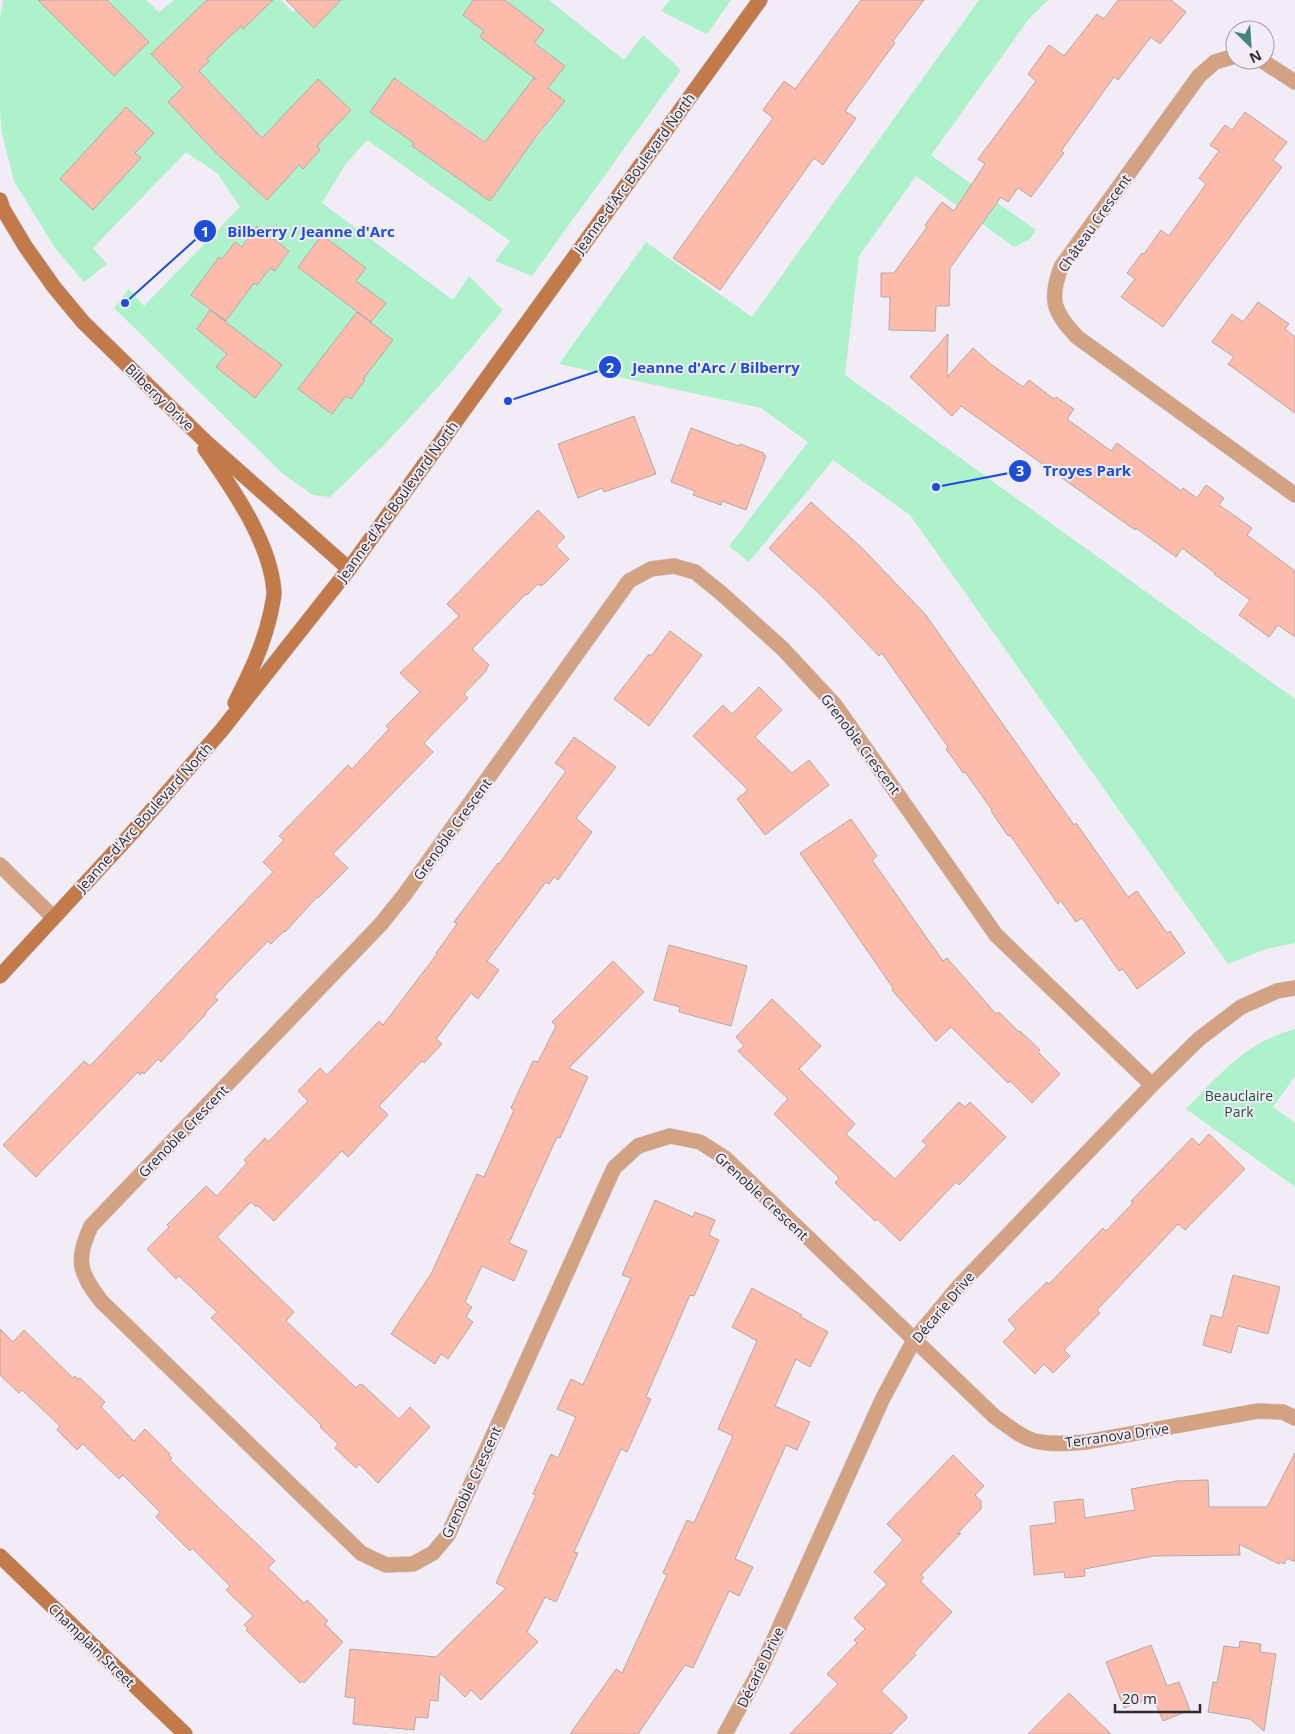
<svg xmlns="http://www.w3.org/2000/svg" width="1295" height="1734" viewBox="0 0 1295 1734" font-family="'Open Sans',sans-serif">
<style>
.green{fill:#aef2cb;fill-rule:evenodd}
.building{fill:#fdbbab;stroke:#b4a8a5}
.lines{fill:none;stroke-linecap:round;stroke-linejoin:round}
.street-casing{stroke:#cfc9d2;stroke-width:16}
.secondary-casing{stroke:#cfc9d2;stroke-width:16}
.street{stroke:#d3a283;stroke-width:15}
.secondary{stroke:#c27a4b;stroke-width:15}
.labels{text-anchor:middle;dominant-baseline:central;stroke-width:4;stroke-linejoin:round;paint-order:stroke}
.street-label{font-size:14px;fill:#2d2b2f;stroke:#f2ecf6}
.park-label{font-size:14px;fill:#1b563a;stroke:#f2ecf6}
.leader{fill:none;stroke:#1d4ed8;stroke-width:2}
.callout-dot{fill:#1d4ed8;stroke:#f2ecf6;stroke-width:2}
.mark-label{font-size:15px;text-anchor:middle;font-weight:bold;fill:#fff}
.callout-label{font-size:15px;text-anchor:middle;font-weight:bold;fill:#1d4ed8;stroke:#f2ecf6;stroke-width:4;stroke-linejoin:round;paint-order:stroke}
</style>
<rect width="100%" height="100%" fill="#f2ecf6"/>
<path class="green" d="M 3,0 L 51,0 L 95,57 L 114,76 L 146,45 L 127,26 L 129,22 L 107,0 L 146,0 L 159,12 L 174,0 L 207,0 L 174,32 L 186,45 L 182,86 L 209,61 L 207,59 L 241,26 L 243,28 L 247,0 L 281,0 L 293,12 L 296,9 L 314,27 L 341,0 L 473,0 L 463,14 L 484,31 L 480,37 L 534,78 L 506,115 L 536,139 L 565,101 L 548,88 L 565,66 L 534,43 L 544,30 L 507,2 L 508,0 L 549,0 L 624,60 L 643,35 L 681,70 L 532,276 L 495,261 L 510,241 L 367,140 L 345,165 L 322,203 L 453,300 L 469,276 L 503,310 L 441,384 L 383,446 L 330,497 L 313,495 L 283,474 L 114,308 L 129,289 L 144,306 L 240,207 L 218,174 L 186,152 L 93,248 L 107,264 L 84,282 L 55,248 L 14,181 L 2,133 L 0,112 L 0,19 ZM 194,77 L 215,88 L 249,124 L 217,154 L 168,102 ZM 395,78 L 517,163 L 490,201 L 412,146 L 414,143 L 381,120 L 372,109 ZM 318,80 L 333,129 L 317,146 L 320,150 L 303,168 L 299,165 L 266,200 L 240,175 L 283,116 ZM 108,127 L 141,158 L 93,209 L 60,179 ZM 257,227 L 290,251 L 275,271 L 270,268 L 257,285 L 254,283 L 226,321 L 191,295 L 219,258 L 222,259 L 235,242 L 242,247 ZM 322,235 L 365,268 L 356,281 L 386,303 L 371,323 L 354,372 L 365,380 L 346,396 L 332,414 L 301,390 L 359,313 L 298,267 ZM 210,310 L 282,365 L 255,398 L 217,367 L 227,354 L 197,329 Z
M 670,0 L 731,0 L 707,34 L 661,11 Z
M 979,0 L 1048,0 L 1029,19 L 931,155 L 1036,230 L 1030,239 L 1014,247 L 916,176 L 859,256 L 845,375 L 1295,699 L 1295,943 L 1266,949 L 1228,964 L 910,515 L 833,460 L 749,562 L 729,546 L 808,442 L 761,408 L 559,364 L 646,242 L 752,317 Z
M 1295,1029 L 1295,1076 L 1273,1107 L 1295,1123 L 1295,1187 L 1186,1109 C 1221,1073 1245,1043 1295,1029 Z"/>
<path class="building" d="M 38,0 L 107,0 L 149,42 L 114,76 Z
M 207,0 L 273,0 L 243,29 L 241,26 L 224,42 L 207,59 L 209,61 L 199,71 L 262,138 L 318,79 L 351,110 L 317,146 L 320,150 L 303,169 L 299,165 L 267,200 L 217,154 L 168,102 L 183,87 L 151,54 Z
M 286,0 L 341,0 L 314,28 Z
M 473,0 L 505,0 L 544,30 L 534,43 L 565,66 L 548,88 L 565,101 L 535,138 L 490,201 L 412,146 L 414,143 L 370,112 L 394,78 L 485,142 L 534,78 L 537,80 L 480,37 L 484,31 L 463,15 Z
M 861,0 L 924,0 L 893,41 L 895,43 L 845,111 L 856,118 L 823,165 L 814,158 L 720,290 L 673,258 L 773,118 L 763,110 L 784,81 L 795,89 Z
M 1118,0 L 1171,0 L 1186,12 L 1160,44 L 1151,37 L 1118,80 L 1114,77 L 1061,151 L 1064,153 L 1031,197 L 1018,188 L 1008,202 L 1001,197 L 950,268 L 949,306 L 936,306 L 935,331 L 889,330 L 890,297 L 881,297 L 881,273 L 894,273 L 927,227 L 925,225 L 942,202 L 954,211 L 985,164 L 978,159 L 1036,81 L 1028,74 L 1049,45 L 1064,56 L 1097,14 L 1104,19 Z
M 126,107 L 154,133 L 135,153 L 141,158 L 93,210 L 60,179 Z
M 1245,112 L 1287,142 L 1273,160 L 1282,167 L 1163,327 L 1121,297 L 1135,279 L 1127,273 L 1142,253 L 1144,254 L 1161,230 L 1169,236 L 1206,184 L 1199,178 L 1219,151 L 1210,145 L 1225,125 L 1232,130 Z
M 257,226 L 289,251 L 275,271 L 270,268 L 257,285 L 254,283 L 226,321 L 191,295 L 219,257 L 222,259 L 235,242 L 242,247 Z
M 322,235 L 366,268 L 356,281 L 386,303 L 371,322 L 298,267 Z
M 1258,302 L 1289,324 L 1285,329 L 1295,337 L 1295,413 L 1228,364 L 1234,357 L 1212,342 L 1232,314 L 1243,322 Z
M 210,310 L 282,365 L 255,398 L 216,367 L 227,354 L 197,329 Z
M 357,312 L 393,340 L 363,379 L 365,380 L 351,399 L 346,396 L 332,414 L 298,389 Z
M 948,334 L 947,377 L 973,348 L 992,365 L 1023,387 L 1029,380 L 1054,399 L 1056,397 L 1074,409 L 1067,419 L 1111,451 L 1117,443 L 1181,491 L 1183,488 L 1197,498 L 1206,485 L 1224,498 L 1219,505 L 1252,528 L 1247,535 L 1295,571 L 1295,637 L 1278,625 L 1269,637 L 1239,615 L 1250,600 L 1214,574 L 1215,573 L 1182,548 L 1176,557 L 1136,528 L 1135,530 L 961,406 L 952,416 L 910,377 Z
M 634,416 L 656,474 L 604,492 L 602,488 L 578,498 L 558,444 Z
M 691,428 L 739,446 L 740,444 L 764,453 L 763,455 L 766,456 L 746,510 L 722,501 L 721,505 L 693,495 L 695,491 L 671,482 Z
M 811,502 L 862,548 L 925,614 L 1074,825 L 1076,823 L 1128,897 L 1137,891 L 1167,933 L 1170,931 L 1185,953 L 1137,989 L 1123,969 L 1119,971 L 1082,918 L 1076,922 L 1061,901 L 1058,904 L 1010,835 L 1008,836 L 991,811 L 992,810 L 965,772 L 963,773 L 955,761 L 946,749 L 948,747 L 882,653 L 879,656 L 824,598 L 769,548 Z
M 538,510 L 565,537 L 556,546 L 569,559 L 544,584 L 540,586 L 538,584 L 527,595 L 526,594 L 472,649 L 489,665 L 486,669 L 487,670 L 464,694 L 468,698 L 424,743 L 433,752 L 333,854 L 348,868 L 318,898 L 317,897 L 285,932 L 284,931 L 271,944 L 268,941 L 228,982 L 214,997 L 218,1000 L 205,1013 L 206,1014 L 161,1062 L 158,1059 L 144,1074 L 142,1072 L 140,1075 L 138,1072 L 36,1177 L 3,1145 L 84,1061 L 90,1066 L 273,872 L 263,862 L 284,840 L 279,836 L 348,765 L 352,769 L 389,729 L 386,726 L 420,692 L 400,673 L 459,616 L 447,604 Z
M 670,631 L 702,655 L 649,726 L 614,699 L 649,654 L 651,656 Z
M 759,687 L 782,710 L 755,737 L 792,773 L 809,760 L 829,785 L 765,835 L 737,799 L 748,790 L 693,736 L 723,705 L 732,714 Z
M 574,737 L 616,767 L 576,818 L 592,832 L 558,880 L 554,877 L 549,884 L 546,882 L 487,961 L 499,970 L 478,999 L 471,993 L 436,1039 L 442,1044 L 424,1063 L 422,1061 L 379,1106 L 388,1115 L 348,1157 L 342,1151 L 274,1221 L 257,1205 L 256,1207 L 251,1202 L 217,1237 L 294,1312 L 286,1321 L 356,1388 L 360,1384 L 363,1385 L 399,1419 L 410,1407 L 430,1427 L 378,1483 L 359,1464 L 356,1468 L 335,1448 L 338,1444 L 320,1427 L 321,1425 L 211,1318 L 217,1312 L 179,1276 L 176,1279 L 147,1249 L 169,1227 L 167,1225 L 206,1186 L 217,1196 L 247,1163 L 244,1160 L 265,1138 L 268,1142 L 308,1101 L 298,1091 L 320,1068 L 327,1075 L 379,1021 L 383,1025 L 437,954 L 436,953 L 457,924 L 454,922 L 498,863 L 499,864 L 566,771 L 555,763 Z
M 851,819 L 877,856 L 872,860 L 943,961 L 947,958 L 996,1014 L 999,1012 L 1019,1032 L 1020,1031 L 1040,1050 L 1038,1052 L 1060,1074 L 1032,1103 L 1010,1081 L 1008,1083 L 951,1027 L 936,1041 L 892,990 L 893,988 L 800,853 Z
M 669,945 L 747,966 L 731,1026 L 679,1012 L 680,1007 L 654,1000 Z
M 613,961 L 644,992 L 569,1068 L 588,1077 L 560,1138 L 557,1137 L 509,1243 L 527,1251 L 514,1281 L 482,1266 L 465,1302 L 472,1307 L 466,1317 L 473,1322 L 448,1359 L 441,1354 L 435,1364 L 391,1334 L 431,1274 L 477,1174 L 484,1177 L 514,1110 L 511,1108 L 533,1061 L 538,1062 L 556,1026 L 552,1022 Z
M 772,999 L 821,1046 L 799,1069 L 855,1124 L 846,1134 L 895,1179 L 927,1145 L 922,1141 L 959,1102 L 965,1107 L 970,1102 L 1006,1137 L 959,1185 L 956,1182 L 900,1241 L 877,1219 L 875,1221 L 835,1183 L 839,1178 L 774,1114 L 788,1099 L 738,1051 L 744,1046 L 736,1037 Z
M 1209,1134 L 1245,1169 L 1185,1230 L 1178,1224 L 1097,1310 L 1100,1313 L 1064,1350 L 1070,1356 L 1053,1373 L 1044,1364 L 1035,1374 L 1003,1342 L 1016,1329 L 1008,1320 L 1047,1282 L 1049,1284 L 1103,1228 L 1106,1231 L 1133,1203 L 1131,1201 L 1192,1138 L 1199,1145 Z
M 655,1200 L 693,1217 L 695,1212 L 715,1220 L 709,1235 L 719,1240 L 694,1296 L 690,1295 L 646,1397 L 651,1399 L 627,1452 L 621,1449 L 574,1552 L 578,1553 L 556,1602 L 545,1597 L 527,1632 L 538,1642 L 481,1700 L 471,1690 L 465,1697 L 440,1673 L 438,1701 L 430,1700 L 428,1718 L 416,1717 L 414,1730 L 353,1724 L 355,1698 L 345,1697 L 350,1649 L 436,1657 L 506,1588 L 496,1583 L 536,1495 L 533,1494 L 551,1454 L 558,1458 L 576,1417 L 557,1409 L 571,1379 L 583,1385 L 631,1278 L 622,1275 Z
M 1233,1275 L 1280,1287 L 1268,1334 L 1238,1326 L 1231,1353 L 1203,1345 L 1211,1315 L 1222,1318 Z
M 752,1288 L 802,1315 L 801,1317 L 828,1332 L 810,1367 L 796,1359 L 775,1406 L 810,1422 L 797,1450 L 786,1445 L 735,1559 L 753,1567 L 739,1596 L 729,1591 L 693,1668 L 685,1665 L 638,1734 L 570,1734 L 616,1669 L 622,1673 L 667,1575 L 663,1573 L 687,1520 L 694,1523 L 733,1436 L 718,1429 L 757,1341 L 732,1327 Z
M 0,1329 L 13,1342 L 24,1330 L 73,1378 L 75,1376 L 78,1379 L 80,1378 L 105,1402 L 101,1407 L 134,1441 L 145,1429 L 170,1454 L 169,1456 L 172,1458 L 170,1460 L 217,1506 L 275,1561 L 268,1568 L 304,1603 L 307,1600 L 328,1621 L 325,1624 L 343,1642 L 304,1683 L 302,1681 L 300,1683 L 246,1630 L 248,1628 L 244,1625 L 253,1616 L 226,1590 L 230,1586 L 192,1548 L 190,1551 L 156,1517 L 160,1512 L 123,1475 L 119,1479 L 83,1444 L 77,1450 L 57,1430 L 60,1426 L 22,1390 L 19,1393 L 0,1375 Z
M 1295,1453 L 1295,1562 L 1287,1558 L 1284,1564 L 1280,1562 L 1279,1564 L 1239,1544 L 1240,1555 L 1154,1556 L 1084,1569 L 1085,1576 L 1065,1578 L 1064,1572 L 1034,1575 L 1030,1526 L 1056,1523 L 1054,1502 L 1083,1499 L 1085,1518 L 1135,1510 L 1131,1489 L 1177,1481 L 1208,1480 L 1209,1507 L 1267,1507 Z
M 953,1455 L 984,1486 L 975,1495 L 981,1501 L 981,1509 L 957,1534 L 961,1533 L 921,1575 L 924,1578 L 920,1581 L 952,1612 L 914,1653 L 916,1655 L 881,1691 L 906,1715 L 907,1718 L 891,1734 L 790,1734 L 838,1684 L 827,1674 L 857,1643 L 854,1640 L 865,1629 L 854,1618 L 887,1584 L 874,1572 L 903,1540 L 887,1524 Z
M 1240,1641 L 1261,1644 L 1260,1652 L 1276,1654 L 1264,1731 L 1250,1719 L 1208,1712 L 1213,1682 L 1217,1683 L 1224,1646 L 1239,1648 Z
M 1151,1645 L 1167,1686 L 1179,1682 L 1190,1710 L 1163,1721 L 1153,1697 L 1124,1708 L 1106,1662 Z
M 1069,1693 L 1111,1734 L 1028,1734 Z"/>
<g class="lines">
<g class="street-casing">
<path id="street" d="M 1235,56 L 1215,62 L 1199,76 L 1061,267 C 1049,300 1053,311 1077,337 L 1295,495
M 1261,60 L 1295,82
M 0,865 L 53,917
M 1152,1085 L 996,935 L 835,705 L 783,649 L 721,593 L 695,572 L 674,566 L 651,569 L 629,581 L 405,894 L 381,924 L 91,1226 C 75,1260 79,1273 102,1302 L 361,1553 L 386,1565 L 413,1564 L 433,1553 L 448,1535 L 614,1168 L 638,1146 L 670,1136 L 700,1142 L 725,1158 L 995,1417 C 1007,1425 1020,1437 1035,1441 C 1052,1445 1070,1443 1086,1442 L 1258,1411 L 1283,1412 L 1295,1418
M 725,1734 L 761,1668 L 882,1400 L 914,1340 L 960,1285 L 1152,1085 L 1199,1039 L 1241,1007 L 1277,991 L 1295,988"/>
</g>
<g class="secondary-casing">
<path id="secondary" d="M 0,200 L 3,209 L 25,246 L 54,287 L 83,322 L 206,442 L 349,569
M 205,449 C 232,488 271,543 274,592 C 274,598 272,605 271,611 C 264,645 250,673 235,703
M 0,976 L 131,834 L 221,731 L 349,569 L 760,0
M 0,1556 L 185,1734"/>
</g>
<use href="#street" class="street"/>
<use href="#secondary" class="secondary"/>
</g>
<g class="labels">
<g class="street-label">
<text transform="translate(634 173) rotate(-54)">Jeanne-d'Arc Boulevard North</text>
<text transform="translate(1094 223) rotate(-55)">Château Crescent</text>
<text transform="translate(160 397) rotate(44)">Bilberry Drive</text>
<text transform="translate(397 501) rotate(-54)">Jeanne-d'Arc Boulevard North</text>
<text transform="translate(861 744) rotate(53)">Grenoble Crescent</text>
<text transform="translate(144 817) rotate(-48)">Jeanne-d'Arc Boulevard North</text>
<text transform="translate(452 829) rotate(-54)">Grenoble Crescent</text>
<text transform="translate(183 1131) rotate(-46)">Grenoble Crescent</text>
<text transform="translate(762 1196) rotate(43)">Grenoble Crescent</text>
<text transform="translate(943 1307) rotate(-50)">Décarie Drive</text>
<text transform="translate(1117 1435) rotate(-8)">Terranova Drive</text>
<text transform="translate(471 1482) rotate(-65)">Grenoble Crescent</text>
<text transform="translate(92 1645) rotate(44)">Champlain Street</text>
<text transform="translate(760 1667) rotate(-64)">Décarie Drive</text>
</g>
<g class="park-label">
<text x="1239" y="1095">Beauclaire<tspan x="1239" dy="16">Park</tspan></text>
</g>
</g>
<path class="leader" d="M125 303L205 231M508 401L610 367M936 487L1020 471"/>
<g class="callout-dot">
<circle cx="125" cy="303" r="5"/>
<circle cx="508" cy="401" r="5"/>
<circle cx="936" cy="487" r="5"/>
<circle cx="205" cy="231" r="12"/>
<circle cx="610" cy="367" r="12"/>
<circle cx="1020" cy="471" r="12"/>
</g>
<g class="mark-label">
<text x="205" y="237">1</text>
<text x="610" y="373">2</text>
<text x="1020" y="476">3</text>
</g>
<g class="callout-label">
<text x="311" y="237">Bilberry / Jeanne d'Arc</text>
<text x="716" y="373">Jeanne d'Arc / Bilberry</text>
<text x="1087" y="476">Troyes Park</text>
</g>
<g transform="translate(1250 45) rotate(155)"><circle r="24" fill="#f2ecf6" stroke="#a39fa6"/>
<path d="M0-4L9 19L0 12L-9 19Z" fill="#438679"/>
<text y="-8" font-size="14" font-weight="bold" text-anchor="middle" fill="#2d2b2f">N</text>
</g>
<path d="M1115 1704v8h85v-8" fill="none" stroke="#2d2b2f" stroke-width="2.5"/>
<text x="1122" y="1704" font-size="15" fill="#2d2b2f" stroke="#f2ecf6" stroke-width="4" paint-order="stroke">20 m</text>
</svg>
